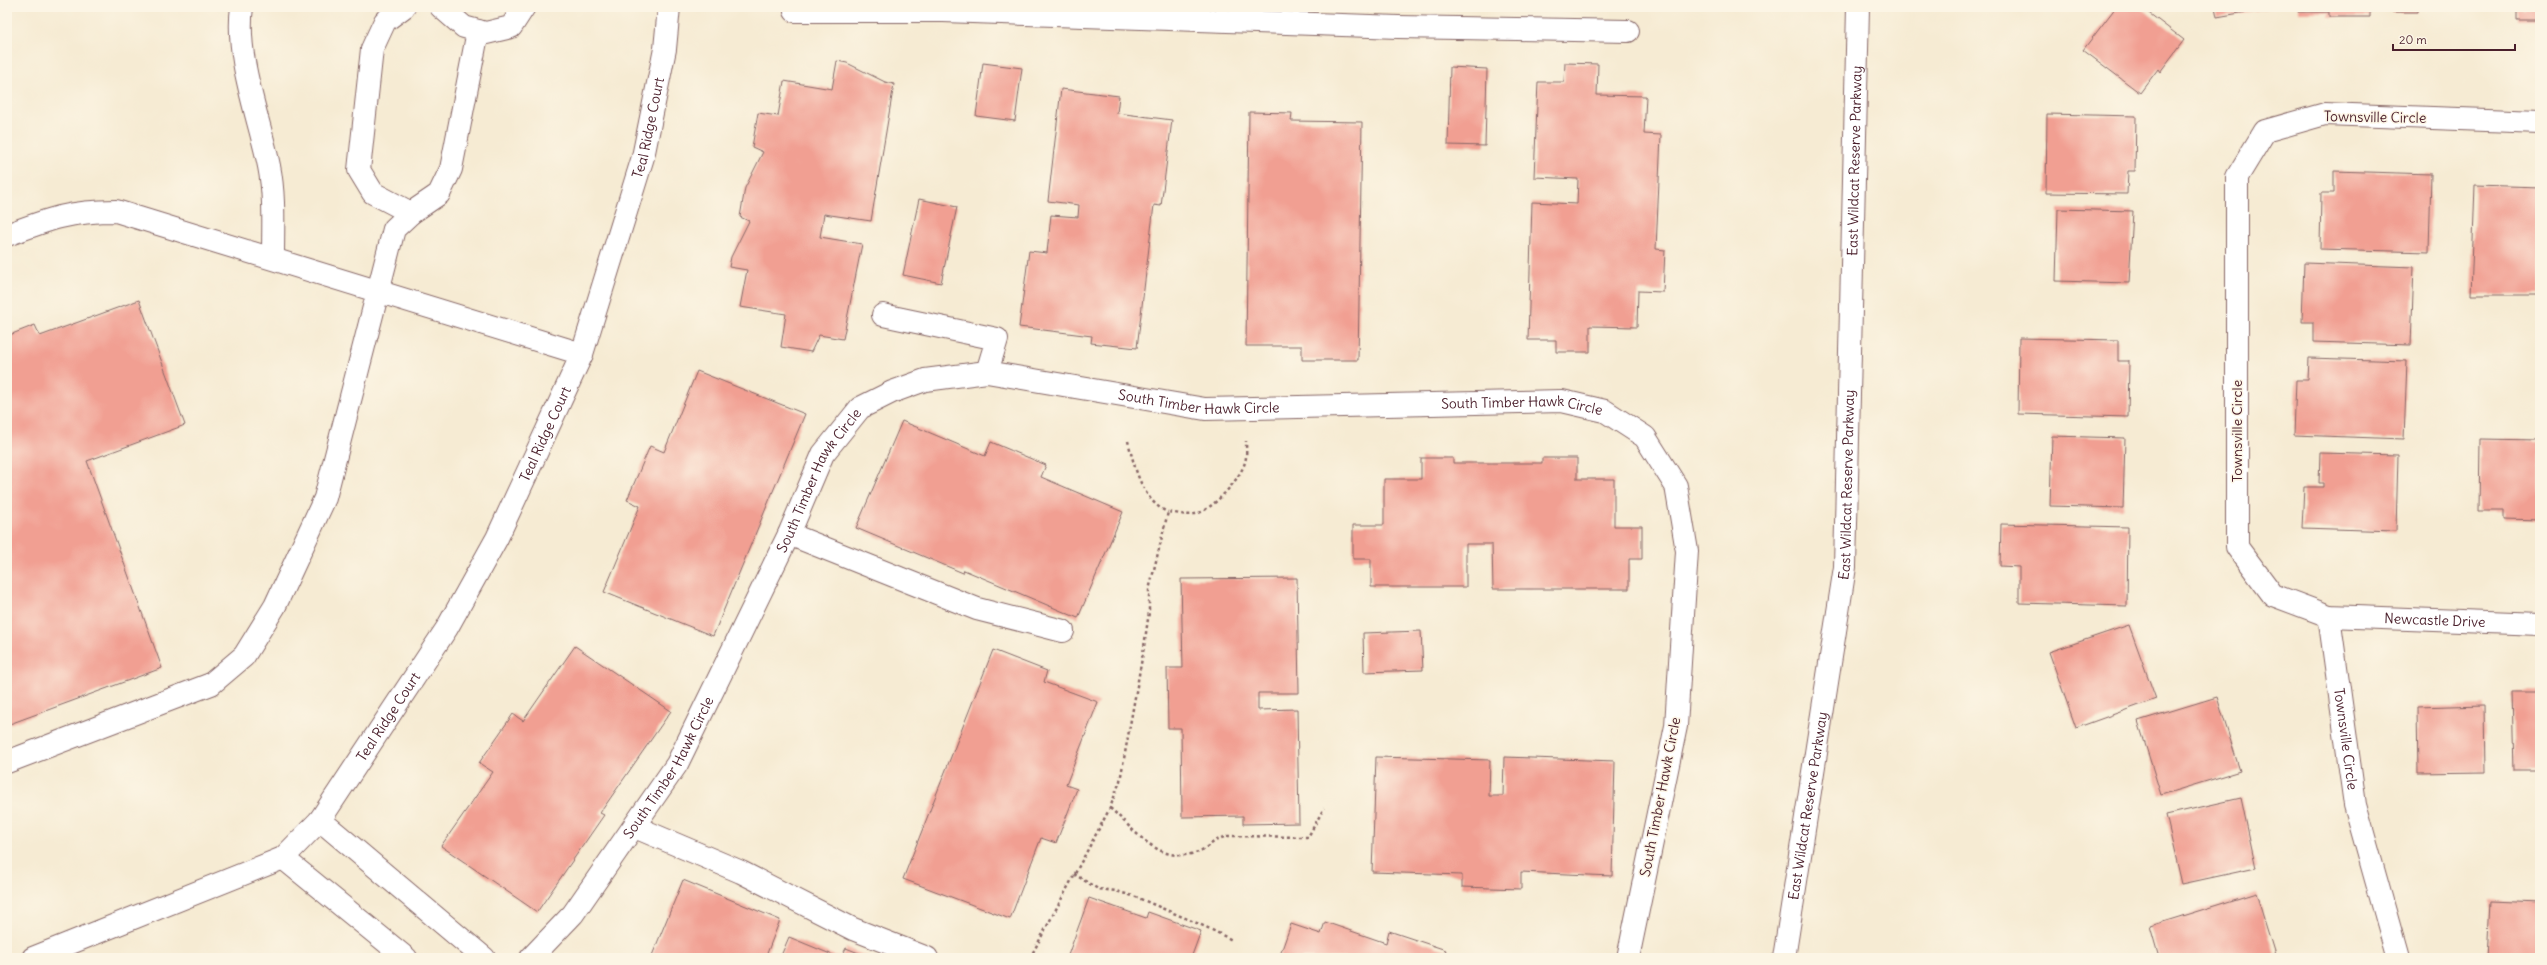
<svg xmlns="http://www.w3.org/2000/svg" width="2547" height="965" viewBox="0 0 2547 965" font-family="Delius,sans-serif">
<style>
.building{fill:#f19f92}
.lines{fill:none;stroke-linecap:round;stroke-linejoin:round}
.minor-casing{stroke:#866666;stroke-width:24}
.major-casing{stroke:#866666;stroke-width:24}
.path{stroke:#866666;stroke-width:2.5;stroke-dasharray:3 3;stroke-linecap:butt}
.minor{stroke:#fff;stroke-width:22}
.major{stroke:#fff;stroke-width:22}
.labels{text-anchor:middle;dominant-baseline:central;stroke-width:3;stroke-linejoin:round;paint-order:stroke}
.street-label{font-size:14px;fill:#4a1f2b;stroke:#fcf5e5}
</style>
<rect width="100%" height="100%" fill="#fcf5e5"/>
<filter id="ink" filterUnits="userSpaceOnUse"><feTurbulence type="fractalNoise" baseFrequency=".025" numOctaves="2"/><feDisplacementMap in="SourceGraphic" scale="8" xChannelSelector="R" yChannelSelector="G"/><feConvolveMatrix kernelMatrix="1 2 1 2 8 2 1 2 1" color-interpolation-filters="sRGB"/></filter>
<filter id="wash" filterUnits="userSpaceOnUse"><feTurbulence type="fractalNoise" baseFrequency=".012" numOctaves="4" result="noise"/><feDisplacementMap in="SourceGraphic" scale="16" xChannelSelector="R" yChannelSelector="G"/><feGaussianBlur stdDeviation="0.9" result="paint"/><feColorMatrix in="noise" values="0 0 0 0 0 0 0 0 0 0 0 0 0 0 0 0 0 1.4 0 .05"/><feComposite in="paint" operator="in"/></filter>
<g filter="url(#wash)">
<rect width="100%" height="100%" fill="#f6ebd3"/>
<g id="blocks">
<path class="building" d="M 2116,7 L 2141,7 L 2184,40 L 2160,72 L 2158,69 L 2140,93 L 2083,50 Z
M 2215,7 L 2269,7 L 2269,8 L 2217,17 Z
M 2298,7 L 2370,7 L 2370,17 L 2329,17 L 2329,12 L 2298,12 Z
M 2392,7 L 2418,7 L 2418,12 L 2392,12 Z
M 2517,7 L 2540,7 L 2540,20 L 2517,20 Z
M 837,61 L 847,63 L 885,82 L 894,84 L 871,221 L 824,214 L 820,237 L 862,244 L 843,339 L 819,335 L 811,352 L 781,347 L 786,314 L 740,307 L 747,270 L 729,267 L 731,257 L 749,221 L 740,217 L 745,188 L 763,152 L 752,147 L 758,113 L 778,116 L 784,81 L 832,89 Z
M 983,63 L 1022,68 L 1015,121 L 976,116 Z
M 1565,63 L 1598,64 L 1597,95 L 1646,96 L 1644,134 L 1661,135 L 1656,249 L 1665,250 L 1663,292 L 1638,291 L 1637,327 L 1590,326 L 1590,352 L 1556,352 L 1556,340 L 1528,340 L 1532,202 L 1577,204 L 1578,179 L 1534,177 L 1538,82 L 1564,82 Z
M 1450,67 L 1487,69 L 1485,146 L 1448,145 Z
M 1061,89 L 1119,96 L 1117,113 L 1172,120 L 1161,206 L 1154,205 L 1137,348 L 1091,343 L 1092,336 L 1019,327 L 1029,251 L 1047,253 L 1051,215 L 1078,217 L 1079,205 L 1048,201 Z
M 1249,112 L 1292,113 L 1291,121 L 1362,122 L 1358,360 L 1302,360 L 1302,346 L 1246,346 Z
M 2047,114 L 2136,116 L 2135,171 L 2128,171 L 2127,194 L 2046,193 Z
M 2334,171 L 2431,174 L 2429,252 L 2320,249 L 2321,193 L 2334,193 Z
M 2475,185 L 2540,187 L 2540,295 L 2471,295 Z
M 919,199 L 957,207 L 941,283 L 903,275 Z
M 2058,209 L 2133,211 L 2129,283 L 2056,281 Z
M 2304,263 L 2414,267 L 2411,345 L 2313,342 L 2313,322 L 2302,322 Z
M 139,300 L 185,425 L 87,461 L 162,668 L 7,725 L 7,336 L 35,325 L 40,336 Z
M 2019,338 L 2118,340 L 2118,361 L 2129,361 L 2128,417 L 2018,414 Z
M 2309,358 L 2407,361 L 2404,439 L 2294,435 L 2296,380 L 2308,380 Z
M 697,371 L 805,414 L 713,636 L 604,592 L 640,506 L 627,500 L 650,446 L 664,452 Z
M 902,421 L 985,456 L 991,442 L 1046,465 L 1041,477 L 1123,512 L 1078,618 L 964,570 L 963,573 L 856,528 Z
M 2052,436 L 2125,438 L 2123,508 L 2050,506 Z
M 2480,439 L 2540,440 L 2540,520 L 2504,519 L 2504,511 L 2479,511 Z
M 2320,453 L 2398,455 L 2396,531 L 2302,528 L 2304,487 L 2323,487 L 2323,483 L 2319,483 Z
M 1421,458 L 1453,458 L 1453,463 L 1542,463 L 1542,458 L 1577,458 L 1577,479 L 1614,479 L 1614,526 L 1642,526 L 1642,559 L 1629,559 L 1629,589 L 1493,589 L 1492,544 L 1466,544 L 1466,587 L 1371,587 L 1371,559 L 1353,559 L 1353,525 L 1384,525 L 1384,479 L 1421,479 Z
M 2001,524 L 2128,527 L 2127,606 L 2019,603 L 2019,567 L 2000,566 Z
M 1297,578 L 1299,693 L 1258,693 L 1258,710 L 1297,709 L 1299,823 L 1243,824 L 1243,816 L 1182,817 L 1181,728 L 1168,728 L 1167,668 L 1183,668 L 1181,579 Z
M 2129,625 L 2156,699 L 2076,728 L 2049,652 Z
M 1421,631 L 1423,670 L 1364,672 L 1363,633 Z
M 575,646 L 671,711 L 600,813 L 604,815 L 537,912 L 441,846 L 493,772 L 479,763 L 513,714 L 523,721 Z
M 993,650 L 1047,671 L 1044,682 L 1098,702 L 1066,785 L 1077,789 L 1056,843 L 1041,838 L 1010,919 L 903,879 Z
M 2512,692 L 2540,692 L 2540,771 L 2514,771 Z
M 2217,697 L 2240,771 L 2161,795 L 2138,721 Z
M 2484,705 L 2485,772 L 2418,773 L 2417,707 Z
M 1376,757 L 1490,760 L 1489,796 L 1503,796 L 1504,757 L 1615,761 L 1612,876 L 1521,872 L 1521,889 L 1462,887 L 1462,875 L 1372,872 Z
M 2241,798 L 2256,868 L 2182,884 L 2166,815 Z
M 683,880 L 780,920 L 766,956 L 771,958 L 651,958 Z
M 2256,893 L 2276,958 L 2159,958 L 2150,926 Z
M 1089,898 L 1146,918 L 1148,912 L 1201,931 L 1191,958 L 1067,958 Z
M 2490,901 L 2540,903 L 2540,958 L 2487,958 Z
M 1325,922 L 1386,943 L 1389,931 L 1446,950 L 1443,958 L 1279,958 L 1291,924 L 1321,934 Z
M 789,937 L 840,958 L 780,958 Z
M 846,948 L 871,958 L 841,958 Z"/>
</g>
</g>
<g filter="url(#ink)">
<use href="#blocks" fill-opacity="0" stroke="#866666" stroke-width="1"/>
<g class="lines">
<g class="minor-casing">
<g id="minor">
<path d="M 242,7 C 235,57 259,117 269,166 C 275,196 273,228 273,258"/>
<path d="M 404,7 L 385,21 L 372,49 L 359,170 L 373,193 L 411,213"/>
<path d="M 441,7 L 464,27 L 486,33 L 511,27 L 524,7"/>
<path d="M 795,11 L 943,11 L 1398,27 L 1628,31"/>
<path id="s1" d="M 2540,122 L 2325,114 L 2265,131 L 2237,177 L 2237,547 L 2273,595 L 2329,616 L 2540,624"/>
<path d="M 7,235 C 49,219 70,211 116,211 L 582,354"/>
<path d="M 883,315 L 997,339 L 987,372"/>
<path d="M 789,534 L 977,609 L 1063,631"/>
<path id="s2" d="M 2329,616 L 2355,805 L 2398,958"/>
<path d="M 7,762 L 211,684 L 244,656 L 275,606 L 325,498 L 394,229 L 411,213 L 439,194 L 451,169 L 478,31"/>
<path d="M 320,820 L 484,958"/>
<path d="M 635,827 L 741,872 L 853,929 L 927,958"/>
<path d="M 283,858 L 406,958"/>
<path id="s3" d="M 33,958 L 283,858 L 320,820 L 447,628 L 497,538 L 582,354 L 643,157 L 665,49 L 669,7"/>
<path id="s4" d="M 531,958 L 573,914 L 677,764 L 789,534 L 823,454 L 860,408 L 892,392 L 925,380 L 987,372 L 1205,409 L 1562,401 L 1605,411 L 1645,437 L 1676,486 L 1687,551 L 1676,726 L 1628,958"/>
</g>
</g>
<g class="major-casing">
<g id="major">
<path id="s5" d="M 1784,958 L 1845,567 L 1858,7"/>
</g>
</g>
<path class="path" d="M 1128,441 C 1134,465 1142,502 1168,512
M 1110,808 C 1136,831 1159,866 1198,852 C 1209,847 1216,838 1228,836 L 1308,837 L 1324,808
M 1074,874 L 1098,889 L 1116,891 L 1136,897 L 1206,927 L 1232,940
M 1030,958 L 1110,808 L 1120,781 L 1144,647 L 1149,612 L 1149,590 L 1168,512 C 1176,513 1187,516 1195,514 C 1212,511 1241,478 1245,462 C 1247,456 1246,447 1246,441"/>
<use href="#minor" class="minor"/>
<use href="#major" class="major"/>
</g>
</g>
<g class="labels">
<g class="street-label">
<text transform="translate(2375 117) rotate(1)">Townsville Circle</text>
<text stroke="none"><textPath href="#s3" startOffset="1094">Teal Ridge Court</textPath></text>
<text stroke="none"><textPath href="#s5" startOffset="802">East Wildcat Reserve Parkway</textPath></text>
<text stroke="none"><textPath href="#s4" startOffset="993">South Timber Hawk Circle</textPath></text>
<text stroke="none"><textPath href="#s4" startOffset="1317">South Timber Hawk Circle</textPath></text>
<text transform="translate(2237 431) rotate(-90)">Townsville Circle</text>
<text stroke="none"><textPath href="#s3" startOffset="770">Teal Ridge Court</textPath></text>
<text stroke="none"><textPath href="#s4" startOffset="561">South Timber Hawk Circle</textPath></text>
<text stroke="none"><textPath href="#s5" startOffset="478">East Wildcat Reserve Parkway</textPath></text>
<text stroke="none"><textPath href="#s1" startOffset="927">Newcastle Drive</textPath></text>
<text stroke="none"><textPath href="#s3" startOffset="446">Teal Ridge Court</textPath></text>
<text stroke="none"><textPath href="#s2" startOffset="124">Townsville Circle</textPath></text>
<text stroke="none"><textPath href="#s4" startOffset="236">South Timber Hawk Circle</textPath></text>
<text transform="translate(1660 797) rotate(-79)">South Timber Hawk Circle</text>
<text stroke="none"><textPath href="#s5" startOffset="154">East Wildcat Reserve Parkway</textPath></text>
</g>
</g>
<rect width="2547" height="965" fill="none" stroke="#fcf5e5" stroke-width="24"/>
<path d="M2393 44v6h122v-6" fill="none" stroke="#4a1f2b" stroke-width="2"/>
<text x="2399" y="44" font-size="12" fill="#4a1f2b" stroke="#fcf5e5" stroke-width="3" paint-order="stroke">20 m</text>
</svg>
